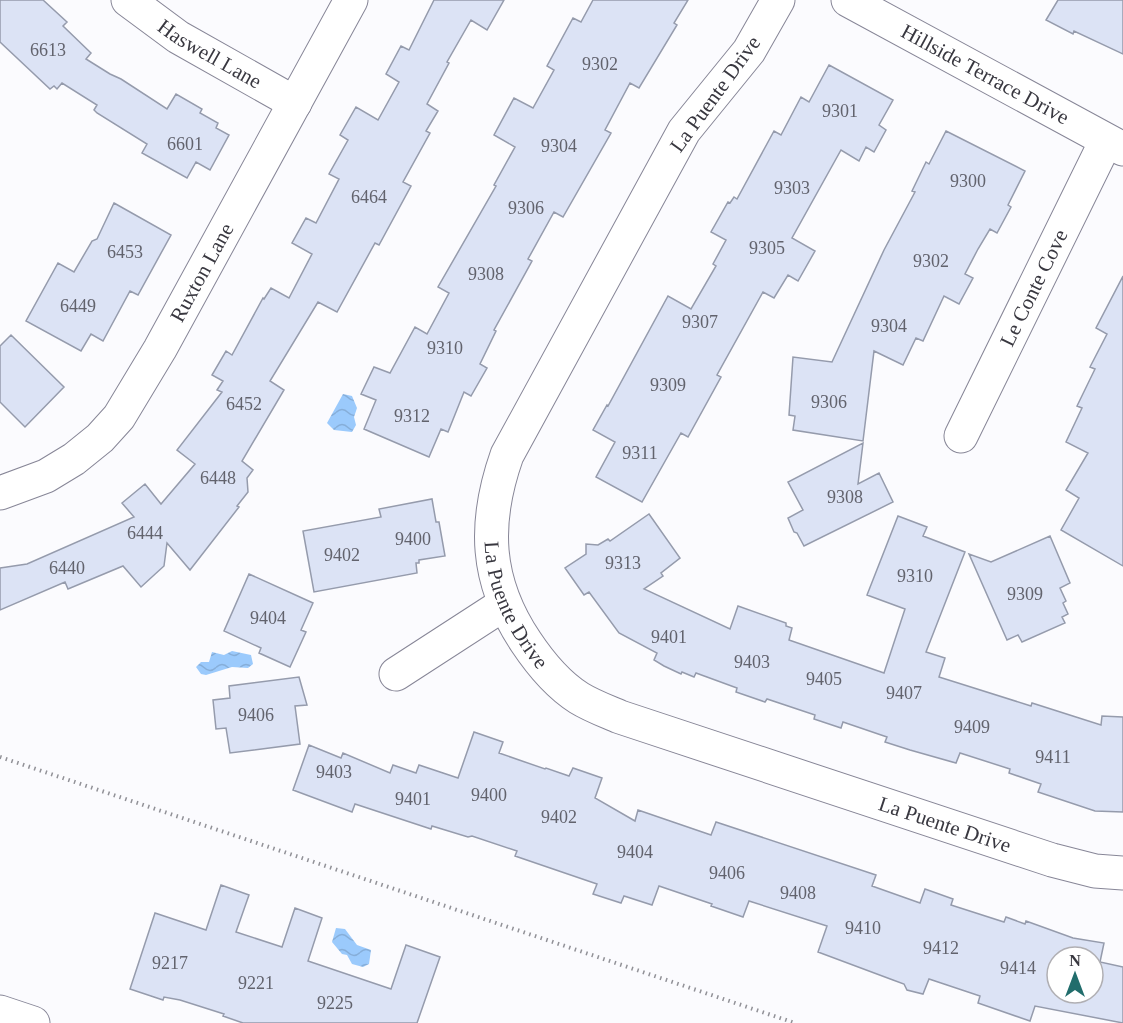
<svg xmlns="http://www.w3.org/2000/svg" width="1123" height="1023" viewBox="0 0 1123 1023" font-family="'Times New Roman',serif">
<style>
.water{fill:url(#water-waves)}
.building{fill:#dce3f5;stroke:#959bac;stroke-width:1.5;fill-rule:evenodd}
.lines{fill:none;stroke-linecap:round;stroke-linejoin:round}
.minor-casing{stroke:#878697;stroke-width:35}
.path{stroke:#919197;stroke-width:4;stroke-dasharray:1.5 4.5;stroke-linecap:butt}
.minor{stroke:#fff;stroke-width:33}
.labels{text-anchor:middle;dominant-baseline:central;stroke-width:4.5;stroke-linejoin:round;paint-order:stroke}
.number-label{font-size:18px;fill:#62636d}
.street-label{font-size:21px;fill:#393840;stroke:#fff}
</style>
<defs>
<pattern id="water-waves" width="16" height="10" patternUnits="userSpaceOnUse" patternTransform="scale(1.5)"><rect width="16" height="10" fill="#9bcafc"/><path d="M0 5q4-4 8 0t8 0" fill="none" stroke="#86aed9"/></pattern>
</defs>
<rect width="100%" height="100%" fill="#fbfbfe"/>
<path class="water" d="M 343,394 L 352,396 L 357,408 L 354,417 L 356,425 L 352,432 L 334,430 L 327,423 Z
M 232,651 L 251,655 L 253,664 L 248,668 L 232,667 L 206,675 L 201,674 L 196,667 L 201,662 L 209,662 L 212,652 L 224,655 Z
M 336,928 L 345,929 L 357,945 L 371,950 L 369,964 L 363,967 L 352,964 L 347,955 L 342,954 L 332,942 Z"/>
<path class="building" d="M 0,0 L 43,0 L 67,22 L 63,26 L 91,53 L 86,59 L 110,74 L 121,79 L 167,109 L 176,94 L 202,109 L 200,113 L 218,123 L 216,128 L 229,135 L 210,170 L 196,162 L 187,178 L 142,153 L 147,144 L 97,113 L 94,110 L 97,105 L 62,83 L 57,89 L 54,86 L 50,89 L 0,42 Z
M 434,0 L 504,0 L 487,30 L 471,20 L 447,62 L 449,63 L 427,104 L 438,111 L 426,131 L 430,133 L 403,182 L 411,186 L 379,245 L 375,243 L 337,312 L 318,302 L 270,381 L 284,390 L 242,461 L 253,470 L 247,478 L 248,492 L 237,506 L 239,507 L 190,570 L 167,543 L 164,566 L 141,587 L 123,566 L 68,589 L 65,582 L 0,610 L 0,568 L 27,564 L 134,517 L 122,503 L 145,484 L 161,504 L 195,464 L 177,450 L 222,392 L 217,390 L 223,381 L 212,375 L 226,351 L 232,355 L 263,298 L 264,299 L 271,288 L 289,298 L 312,254 L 292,243 L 306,218 L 316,223 L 339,179 L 329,174 L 348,140 L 340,135 L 356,107 L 378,120 L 399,82 L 386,74 L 401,46 L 409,50 Z
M 593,0 L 688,0 L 674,23 L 677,25 L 639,88 L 630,83 L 605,130 L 611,133 L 563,217 L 554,212 L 528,259 L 532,261 L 494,330 L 496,331 L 480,364 L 487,368 L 471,396 L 464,392 L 448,432 L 441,429 L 429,457 L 364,429 L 376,400 L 361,394 L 374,367 L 390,373 L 415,327 L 427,334 L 449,293 L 438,287 L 496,186 L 494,185 L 515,147 L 494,135 L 514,98 L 533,108 L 554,70 L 547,66 L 573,18 L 581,22 Z
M 1058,0 L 1123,0 L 1123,54 L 1074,31 L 1073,34 L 1046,20 Z
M 829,65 L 893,100 L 879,125 L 886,130 L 874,152 L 866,147 L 859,161 L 841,150 L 792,238 L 815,251 L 798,281 L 788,275 L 774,298 L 763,292 L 717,375 L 721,377 L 688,437 L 681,433 L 642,502 L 596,477 L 615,442 L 593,430 L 607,405 L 608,406 L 668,296 L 691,309 L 716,266 L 713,264 L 726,240 L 711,232 L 728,202 L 730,203 L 734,197 L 737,199 L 774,131 L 781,135 L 801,97 L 809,102 Z
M 946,131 L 1025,171 L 1008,205 L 1011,207 L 997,233 L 990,229 L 978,249 L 965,274 L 973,278 L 959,304 L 944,296 L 923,341 L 916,338 L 903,365 L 874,351 L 863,441 L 793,430 L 795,416 L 789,415 L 793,357 L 832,362 L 884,250 L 915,192 L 912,191 L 926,162 L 929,164 Z
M 114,203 L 171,235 L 138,295 L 130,291 L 103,341 L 91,334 L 81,351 L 26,321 L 58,263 L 74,272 L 92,241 L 97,239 Z
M 1123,276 L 1123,566 L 1061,530 L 1079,498 L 1066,490 L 1088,453 L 1066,442 L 1082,408 L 1077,406 L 1095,369 L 1090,367 L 1107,334 L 1096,328 Z
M 11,335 L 64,387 L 25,427 L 0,402 L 0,346 Z
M 863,443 L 858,484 L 879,473 L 893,502 L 804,546 L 797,533 L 794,532 L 788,518 L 803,510 L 788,482 Z
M 432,499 L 436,522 L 439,522 L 445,556 L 419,560 L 419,563 L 416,563 L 417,573 L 314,592 L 303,531 L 381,517 L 379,509 Z
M 649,514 L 680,558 L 661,573 L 663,576 L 644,589 L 730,629 L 738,606 L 786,623 L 786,626 L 792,628 L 789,640 L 884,673 L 905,609 L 867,595 L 898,516 L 927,527 L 923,536 L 965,552 L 926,652 L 945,658 L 939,677 L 1031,706 L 1032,703 L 1101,725 L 1102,716 L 1123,717 L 1123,812 L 1095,811 L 1038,792 L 1041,784 L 1009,773 L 1010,769 L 960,753 L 956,763 L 910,750 L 885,742 L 887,737 L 843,722 L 841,728 L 814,719 L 815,715 L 767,699 L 765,702 L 736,692 L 737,688 L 696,673 L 694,677 L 682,672 L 681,674 L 664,666 L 654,660 L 657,653 L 619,633 L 589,592 L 584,595 L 565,568 L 586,554 L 586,544 L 598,545 L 608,539 L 610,541 Z
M 1050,536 L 1070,583 L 1060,588 L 1066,601 L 1063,603 L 1068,614 L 1062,617 L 1065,623 L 1022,642 L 1018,635 L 1007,640 L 969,554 L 991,562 Z
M 249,574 L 313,603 L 301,630 L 306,632 L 290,667 L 259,653 L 261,648 L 224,631 Z
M 299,677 L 307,705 L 295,706 L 300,744 L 230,753 L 226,728 L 216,729 L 213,700 L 230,698 L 229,686 Z
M 474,732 L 503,742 L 499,753 L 545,769 L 546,768 L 569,776 L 573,768 L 602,778 L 595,798 L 635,821 L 638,810 L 711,835 L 716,822 L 876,875 L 872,886 L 920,903 L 925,889 L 953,899 L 951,905 L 1004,922 L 1006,917 L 1025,924 L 1026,921 L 1073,938 L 1104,943 L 1100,962 L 1123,967 L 1123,1023 L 1035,1006 L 1030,1021 L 978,1003 L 980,996 L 929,979 L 923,994 L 907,990 L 904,984 L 893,980 L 818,952 L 827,926 L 749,901 L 743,917 L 711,906 L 712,904 L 659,886 L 652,905 L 624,896 L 621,903 L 593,894 L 597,884 L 515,856 L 517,851 L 472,836 L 468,837 L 432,826 L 431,829 L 355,804 L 352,812 L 293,790 L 309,745 L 341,758 L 343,753 L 390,773 L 393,765 L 416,773 L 419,765 L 458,778 ZM 1057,957 L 1093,957 L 1093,993 L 1057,993 Z
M 221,885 L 249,895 L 236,932 L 282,947 L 295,908 L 322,918 L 308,961 L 391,989 L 406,945 L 440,957 L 417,1023 L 243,1023 L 223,1016 L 224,1014 L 180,1000 L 164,997 L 163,1000 L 130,989 L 155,913 L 206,930 Z"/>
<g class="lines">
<g class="minor-casing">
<g id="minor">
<path id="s1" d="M 128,0 L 178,37 L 295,103"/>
<path id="s2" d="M 778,0 L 749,51 L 684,131 L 507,455 C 483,523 485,581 526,642 C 540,663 557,684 579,698 C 592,706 606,711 620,717 L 1052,860 L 1095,871 L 1123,873"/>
<path id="s3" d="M 848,0 L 1123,149"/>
<path id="s4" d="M 961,436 L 1106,141"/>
<path id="s5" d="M 0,493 L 46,476 L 74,459 L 100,438 L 119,417 L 160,349 L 351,0"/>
<path d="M 396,674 L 504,604"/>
<path d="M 0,1012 L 33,1023"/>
</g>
</g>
<path class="path" d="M 0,757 L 795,1023"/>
<use href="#minor" class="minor"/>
</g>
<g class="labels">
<g class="number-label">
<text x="48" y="50">6613</text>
<text x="600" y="64">9302</text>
<text x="840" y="111">9301</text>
<text x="185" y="144">6601</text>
<text x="559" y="146">9304</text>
<text x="968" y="181">9300</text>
<text x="792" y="188">9303</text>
<text x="369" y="197">6464</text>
<text x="526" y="208">9306</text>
<text x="767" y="248">9305</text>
<text x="125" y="252">6453</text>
<text x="931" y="261">9302</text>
<text x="486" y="274">9308</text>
<text x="78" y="306">6449</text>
<text x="700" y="322">9307</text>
<text x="889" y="326">9304</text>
<text x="445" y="348">9310</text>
<text x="668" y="385">9309</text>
<text x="829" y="402">9306</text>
<text x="244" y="404">6452</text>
<text x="412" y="416">9312</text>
<text x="640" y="453">9311</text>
<text x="218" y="478">6448</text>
<text x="845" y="497">9308</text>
<text x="145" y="533">6444</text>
<text x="413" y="539">9400</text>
<text x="342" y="555">9402</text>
<text x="623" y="563">9313</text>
<text x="67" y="568">6440</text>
<text x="915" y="576">9310</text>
<text x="1025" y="594">9309</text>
<text x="268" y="618">9404</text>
<text x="669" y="637">9401</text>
<text x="752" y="662">9403</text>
<text x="824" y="679">9405</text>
<text x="904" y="693">9407</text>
<text x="256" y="715">9406</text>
<text x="972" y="727">9409</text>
<text x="1053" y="757">9411</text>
<text x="334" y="772">9403</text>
<text x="489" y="795">9400</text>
<text x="413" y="799">9401</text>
<text x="559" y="817">9402</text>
<text x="635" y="852">9404</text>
<text x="727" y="873">9406</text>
<text x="798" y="893">9408</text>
<text x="863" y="928">9410</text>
<text x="941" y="948">9412</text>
<text x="170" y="963">9217</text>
<text x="1018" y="968">9414</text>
<text x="256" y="983">9221</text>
<text x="335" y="1003">9225</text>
</g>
<g class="street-label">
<text stroke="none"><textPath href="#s1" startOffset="98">Haswell Lane</textPath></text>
<text stroke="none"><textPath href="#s3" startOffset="156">Hillside Terrace Drive</textPath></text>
<text transform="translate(715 94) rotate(-54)">La Puente Drive</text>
<text stroke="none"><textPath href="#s5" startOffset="310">Ruxton Lane</textPath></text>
<text stroke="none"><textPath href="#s4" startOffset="165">Le Conte Cove</textPath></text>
<text stroke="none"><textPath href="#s2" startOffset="688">La Puente Drive</textPath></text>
<text stroke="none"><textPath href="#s2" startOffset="1192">La Puente Drive</textPath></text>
</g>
</g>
<g transform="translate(1075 975)"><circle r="28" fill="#ffffff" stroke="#b0afb3" stroke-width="1.5"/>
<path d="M0-4.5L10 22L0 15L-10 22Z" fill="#216d6c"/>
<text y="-9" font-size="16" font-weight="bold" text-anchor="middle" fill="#393840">N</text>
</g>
</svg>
